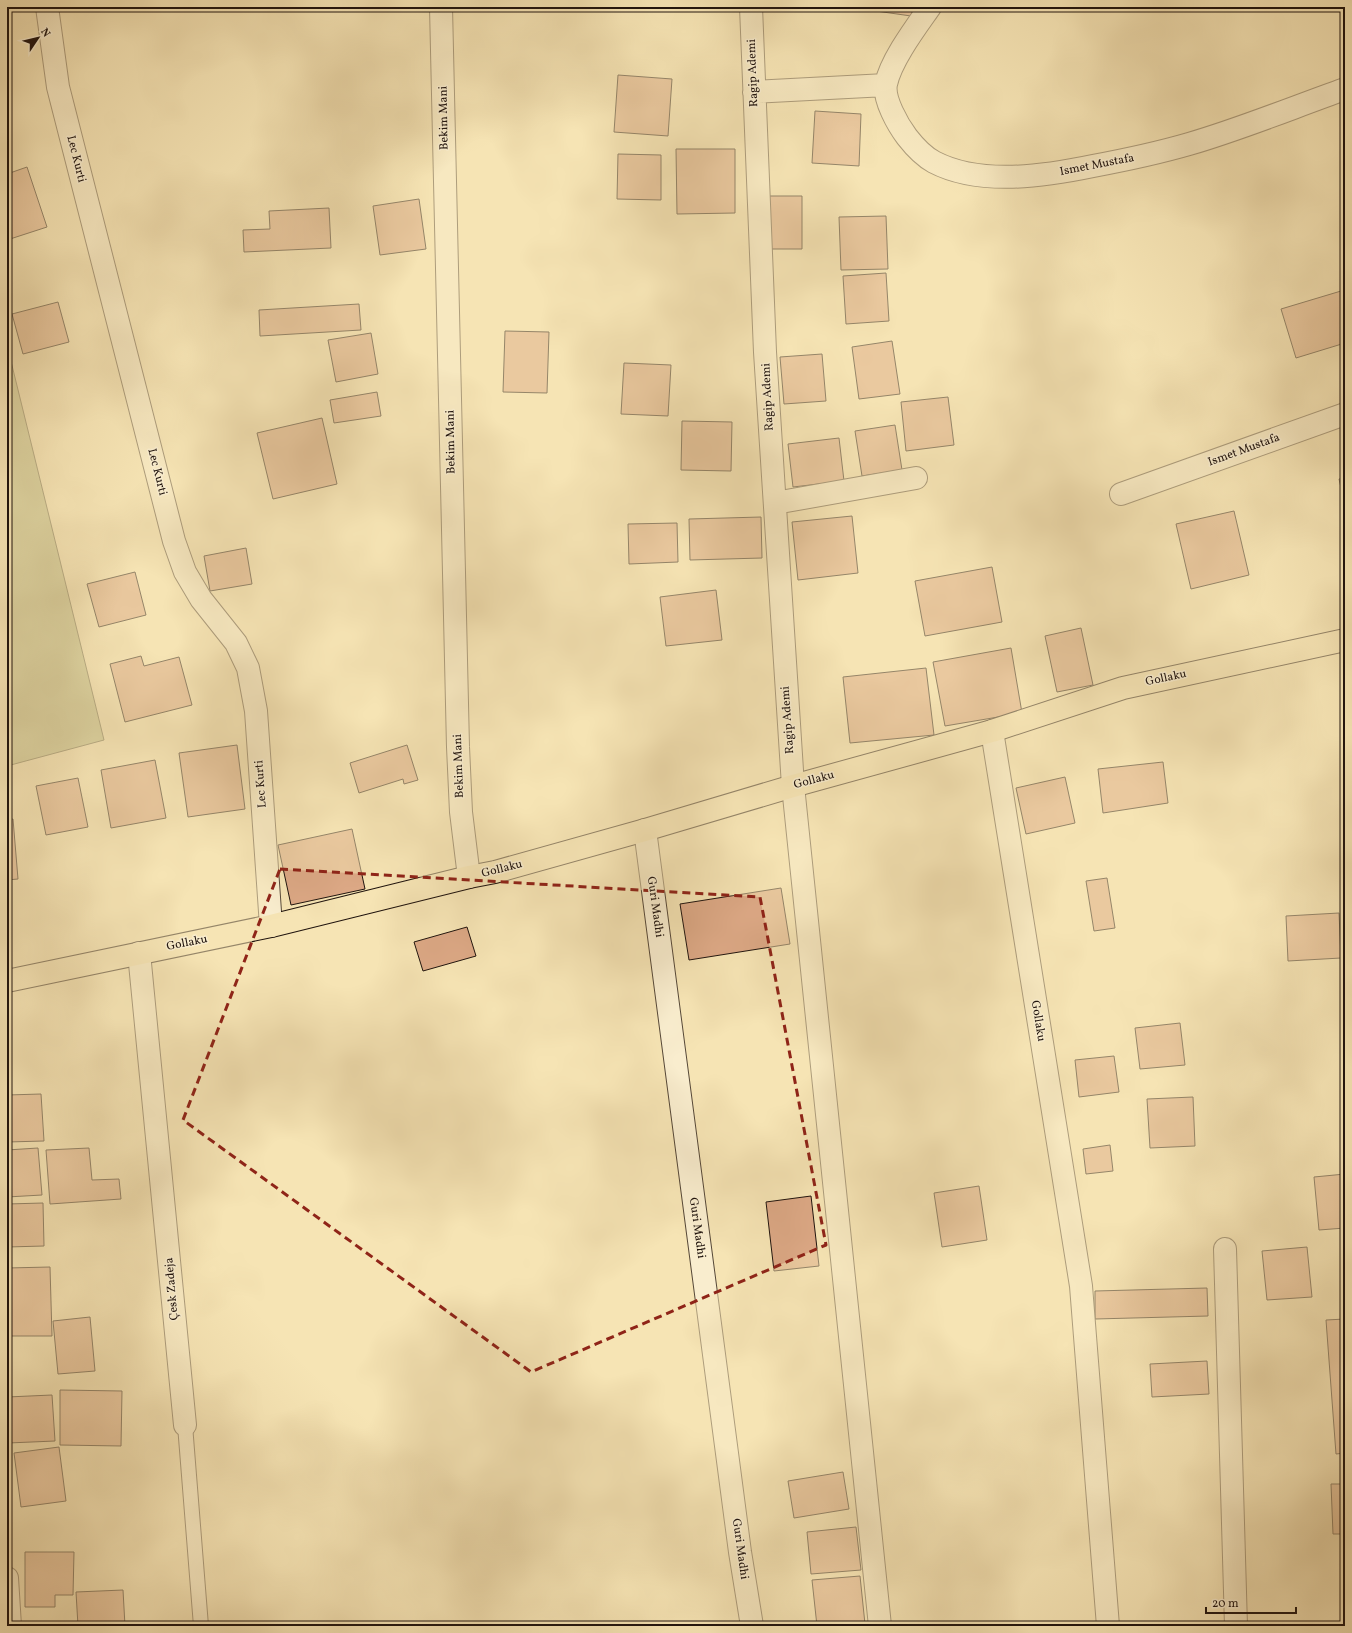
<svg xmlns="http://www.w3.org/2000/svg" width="1352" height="1633" viewBox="0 0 1352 1633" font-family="Vollkorn,serif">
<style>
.green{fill:#c2c289;stroke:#716b4c}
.building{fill:#dca885;stroke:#20140e}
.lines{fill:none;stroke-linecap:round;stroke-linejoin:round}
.lane-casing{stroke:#564838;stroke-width:16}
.street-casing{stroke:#564838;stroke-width:24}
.primary-casing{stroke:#20140e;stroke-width:24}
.lane{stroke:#f9edce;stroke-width:14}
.street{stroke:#f9edce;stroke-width:22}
.primary{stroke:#f6e4b4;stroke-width:22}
.marked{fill:none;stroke:#8f2418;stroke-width:3;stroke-dasharray:8 5;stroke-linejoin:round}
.labels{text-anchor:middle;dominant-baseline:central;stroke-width:3;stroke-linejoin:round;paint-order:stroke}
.street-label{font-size:12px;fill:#20140e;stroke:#f9edce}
</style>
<rect width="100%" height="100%" fill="#f6e4b4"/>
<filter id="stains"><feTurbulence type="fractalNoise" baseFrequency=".005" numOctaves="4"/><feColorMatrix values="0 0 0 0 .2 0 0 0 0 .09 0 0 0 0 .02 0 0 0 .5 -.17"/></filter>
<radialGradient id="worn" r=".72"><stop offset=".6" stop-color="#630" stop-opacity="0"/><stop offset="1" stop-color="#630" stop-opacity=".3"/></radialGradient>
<path class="green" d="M 7,345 L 104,740 L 7,766 Z"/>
<path class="building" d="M 848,7 L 913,7 L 911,16 Z
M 618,75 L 672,79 L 668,136 L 614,132 Z
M 815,111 L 861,114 L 859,166 L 812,163 Z
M 676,149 L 735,149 L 735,213 L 677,214 Z
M 618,154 L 661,155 L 661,200 L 617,199 Z
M 27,167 L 47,227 L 7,240 L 7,174 Z
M 768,196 L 802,196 L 802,249 L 769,249 Z
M 419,199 L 426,249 L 380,255 L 373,206 Z
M 329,208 L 331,248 L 244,252 L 243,230 L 270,229 L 269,211 Z
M 886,216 L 888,269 L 841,270 L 839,217 Z
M 886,273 L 889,321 L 846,324 L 843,276 Z
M 1341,291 L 1345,305 L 1345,343 L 1296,358 L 1281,309 Z
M 58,302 L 69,342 L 23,354 L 12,314 Z
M 359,304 L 361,330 L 260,336 L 259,310 Z
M 505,331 L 549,332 L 547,393 L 503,392 Z
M 371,333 L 378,374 L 336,382 L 328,340 Z
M 892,341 L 900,394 L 859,399 L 852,347 Z
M 822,354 L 826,401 L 784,404 L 780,357 Z
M 624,363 L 671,365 L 668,416 L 621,414 Z
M 377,392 L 381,416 L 334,423 L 330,400 Z
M 948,397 L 954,445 L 906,451 L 901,402 Z
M 322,418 L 337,484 L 273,499 L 257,433 Z
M 682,421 L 732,422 L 731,471 L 681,470 Z
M 895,425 L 902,470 L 862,476 L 855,431 Z
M 839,438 L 844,481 L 793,487 L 788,444 Z
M 1345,478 L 1345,505 L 1339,479 Z
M 1234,511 L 1249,575 L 1191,589 L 1176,524 Z
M 852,516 L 858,573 L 798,580 L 792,522 Z
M 761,517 L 762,558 L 690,560 L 689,519 Z
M 677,523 L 678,562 L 629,564 L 628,524 Z
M 246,548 L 252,584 L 210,591 L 204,556 Z
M 992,567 L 1002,622 L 925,636 L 915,581 Z
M 135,572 L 146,615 L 99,627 L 87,584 Z
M 716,590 L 722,640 L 666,646 L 660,597 Z
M 1081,628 L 1093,685 L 1057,692 L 1045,636 Z
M 1011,648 L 1022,713 L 945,726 L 933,662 Z
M 141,656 L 144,666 L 179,657 L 192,705 L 125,722 L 110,664 Z
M 926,668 L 934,735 L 850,743 L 843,677 Z
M 237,745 L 245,809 L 188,817 L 179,753 Z
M 407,745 L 418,780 L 404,784 L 403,779 L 359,793 L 350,763 Z
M 155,760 L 166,818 L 111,828 L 101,770 Z
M 1163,762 L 1168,803 L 1103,813 L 1098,769 Z
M 1065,777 L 1075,823 L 1026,834 L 1016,788 Z
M 78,778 L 88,827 L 46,835 L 36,786 Z
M 13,819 L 18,879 L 7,880 L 7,820 Z
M 352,829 L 365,889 L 291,905 L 278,845 Z
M 1107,878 L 1115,928 L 1094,931 L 1086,881 Z
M 781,888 L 790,944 L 689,960 L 680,904 Z
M 1339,913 L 1341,958 L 1288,961 L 1286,916 Z
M 467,927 L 476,956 L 423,971 L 414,942 Z
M 1180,1023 L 1185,1065 L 1140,1069 L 1135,1028 Z
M 1114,1056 L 1119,1092 L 1079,1097 L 1075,1060 Z
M 41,1094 L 44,1141 L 7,1142 L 7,1095 Z
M 1193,1097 L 1195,1146 L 1150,1148 L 1147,1099 Z
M 1110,1145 L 1113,1171 L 1086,1174 L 1083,1149 Z
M 38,1148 L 42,1195 L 7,1197 L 7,1150 Z
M 89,1148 L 92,1180 L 119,1179 L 121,1199 L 50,1204 L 46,1150 Z
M 1345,1174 L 1345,1228 L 1319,1230 L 1314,1177 Z
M 979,1186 L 987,1240 L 942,1247 L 934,1193 Z
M 811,1196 L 819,1266 L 774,1271 L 766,1202 Z
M 43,1203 L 44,1246 L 7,1247 L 7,1204 Z
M 1307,1247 L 1312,1297 L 1267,1300 L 1262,1251 Z
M 50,1267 L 52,1336 L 7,1336 L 7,1268 Z
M 1207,1288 L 1208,1316 L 1095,1319 L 1095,1291 Z
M 90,1317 L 95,1371 L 58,1374 L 53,1321 Z
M 1345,1319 L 1345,1453 L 1336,1454 L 1326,1320 Z
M 1207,1361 L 1209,1394 L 1152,1397 L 1150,1364 Z
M 60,1390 L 122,1391 L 121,1446 L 60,1445 Z
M 52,1395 L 55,1441 L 8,1443 L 7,1397 Z
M 59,1447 L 66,1501 L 21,1507 L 14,1453 Z
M 843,1472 L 849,1509 L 794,1518 L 788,1481 Z
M 1331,1484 L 1345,1484 L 1345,1534 L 1333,1534 Z
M 856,1527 L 861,1570 L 811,1574 L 807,1532 Z
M 25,1552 L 74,1552 L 73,1595 L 55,1595 L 55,1607 L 25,1607 Z
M 860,1576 L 865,1624 L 817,1626 L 812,1580 Z
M 123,1590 L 125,1626 L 78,1626 L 76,1592 Z"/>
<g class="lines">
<g class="lane-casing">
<path id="lane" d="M 185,1425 L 201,1626"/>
</g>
<g class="street-casing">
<path id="street" d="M 47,7 L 58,87 L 174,541 L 185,572 L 201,599 L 236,643 L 248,668 L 256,711 L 271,926
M 441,7 L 458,747 L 461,812 L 469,877
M 751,7 L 765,352 L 793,786 L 880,1626
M 930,7 C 916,27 891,60 886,84 C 883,99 898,125 907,137 C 914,146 923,156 934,162 C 980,186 1045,176 1093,166 C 1125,160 1158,153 1189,144 C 1241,129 1294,107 1345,89
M 754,92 L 886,85
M 1121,494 L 1345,414
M 775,503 L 916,478
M 992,731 L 1081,1286 L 1108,1626
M 645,830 L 740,1552 L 752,1626
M 139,953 L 185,1425
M 1225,1249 L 1236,1626
M 7,1578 L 10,1626"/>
</g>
<g class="primary-casing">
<path id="primary" d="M 7,981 L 271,926 L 469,877 L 495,872 L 645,830 L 793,786 L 992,731 L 1123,688 L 1345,640"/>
</g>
<use href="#lane" class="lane"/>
<use href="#street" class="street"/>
<use href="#primary" class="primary"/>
</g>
<path d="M0 0H1352V1633H0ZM 280,869 L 760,897 L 826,1245 L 531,1372 L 183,1120 Z" fill="#f6e4b4" fill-opacity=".55" fill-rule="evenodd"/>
<path class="marked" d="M 280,869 L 760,897 L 826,1245 L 531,1372 L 183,1120 Z"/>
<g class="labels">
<g class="street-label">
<text transform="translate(753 73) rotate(-92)">Ragip Ademi</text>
<text transform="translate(444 118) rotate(-91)">Bekim Mani</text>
<text transform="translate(76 159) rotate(76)">Lec Kurti</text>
<text transform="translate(1097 165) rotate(-11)">Ismet Mustafa</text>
<text transform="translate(768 397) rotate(-93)">Ragip Ademi</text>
<text transform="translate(451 442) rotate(-91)">Bekim Mani</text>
<text transform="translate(1244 450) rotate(-20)">Ismet Mustafa</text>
<text transform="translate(157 472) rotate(76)">Lec Kurti</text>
<text transform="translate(1166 678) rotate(-12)">Gollaku</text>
<text transform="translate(788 720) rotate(-94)">Ragip Ademi</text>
<text transform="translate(459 766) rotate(-92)">Bekim Mani</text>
<text transform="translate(814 780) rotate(-15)">Gollaku</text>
<text transform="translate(261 784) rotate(-94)">Lec Kurti</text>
<text transform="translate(502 869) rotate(-14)">Gollaku</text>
<text transform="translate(655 907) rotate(82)">Guri Madhi</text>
<text transform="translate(187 943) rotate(-11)">Gollaku</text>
<text transform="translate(1038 1021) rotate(81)">Gollaku</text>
<text transform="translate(697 1228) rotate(82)">Guri Madhi</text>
<text transform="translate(172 1289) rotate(-95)">Çesk Zadeja</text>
<text transform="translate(740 1549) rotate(82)">Guri Madhi</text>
</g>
</g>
<rect width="1352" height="1633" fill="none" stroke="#f6e4b4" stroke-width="24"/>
<rect x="8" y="8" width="1336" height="1617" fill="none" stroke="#20140e" stroke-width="2"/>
<rect x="12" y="12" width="1328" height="1609" fill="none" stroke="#20140e"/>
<g transform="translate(38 38) rotate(55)" stroke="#f9edce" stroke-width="3" paint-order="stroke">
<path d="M0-3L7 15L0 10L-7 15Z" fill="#20140e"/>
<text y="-6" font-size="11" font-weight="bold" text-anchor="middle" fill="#20140e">N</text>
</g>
<path d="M1206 1607v6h90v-6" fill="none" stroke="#20140e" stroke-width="2"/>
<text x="1212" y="1607" font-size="12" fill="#20140e" stroke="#f9edce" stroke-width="3" paint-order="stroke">20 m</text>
<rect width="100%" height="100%" filter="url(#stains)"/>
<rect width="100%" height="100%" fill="url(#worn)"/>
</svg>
